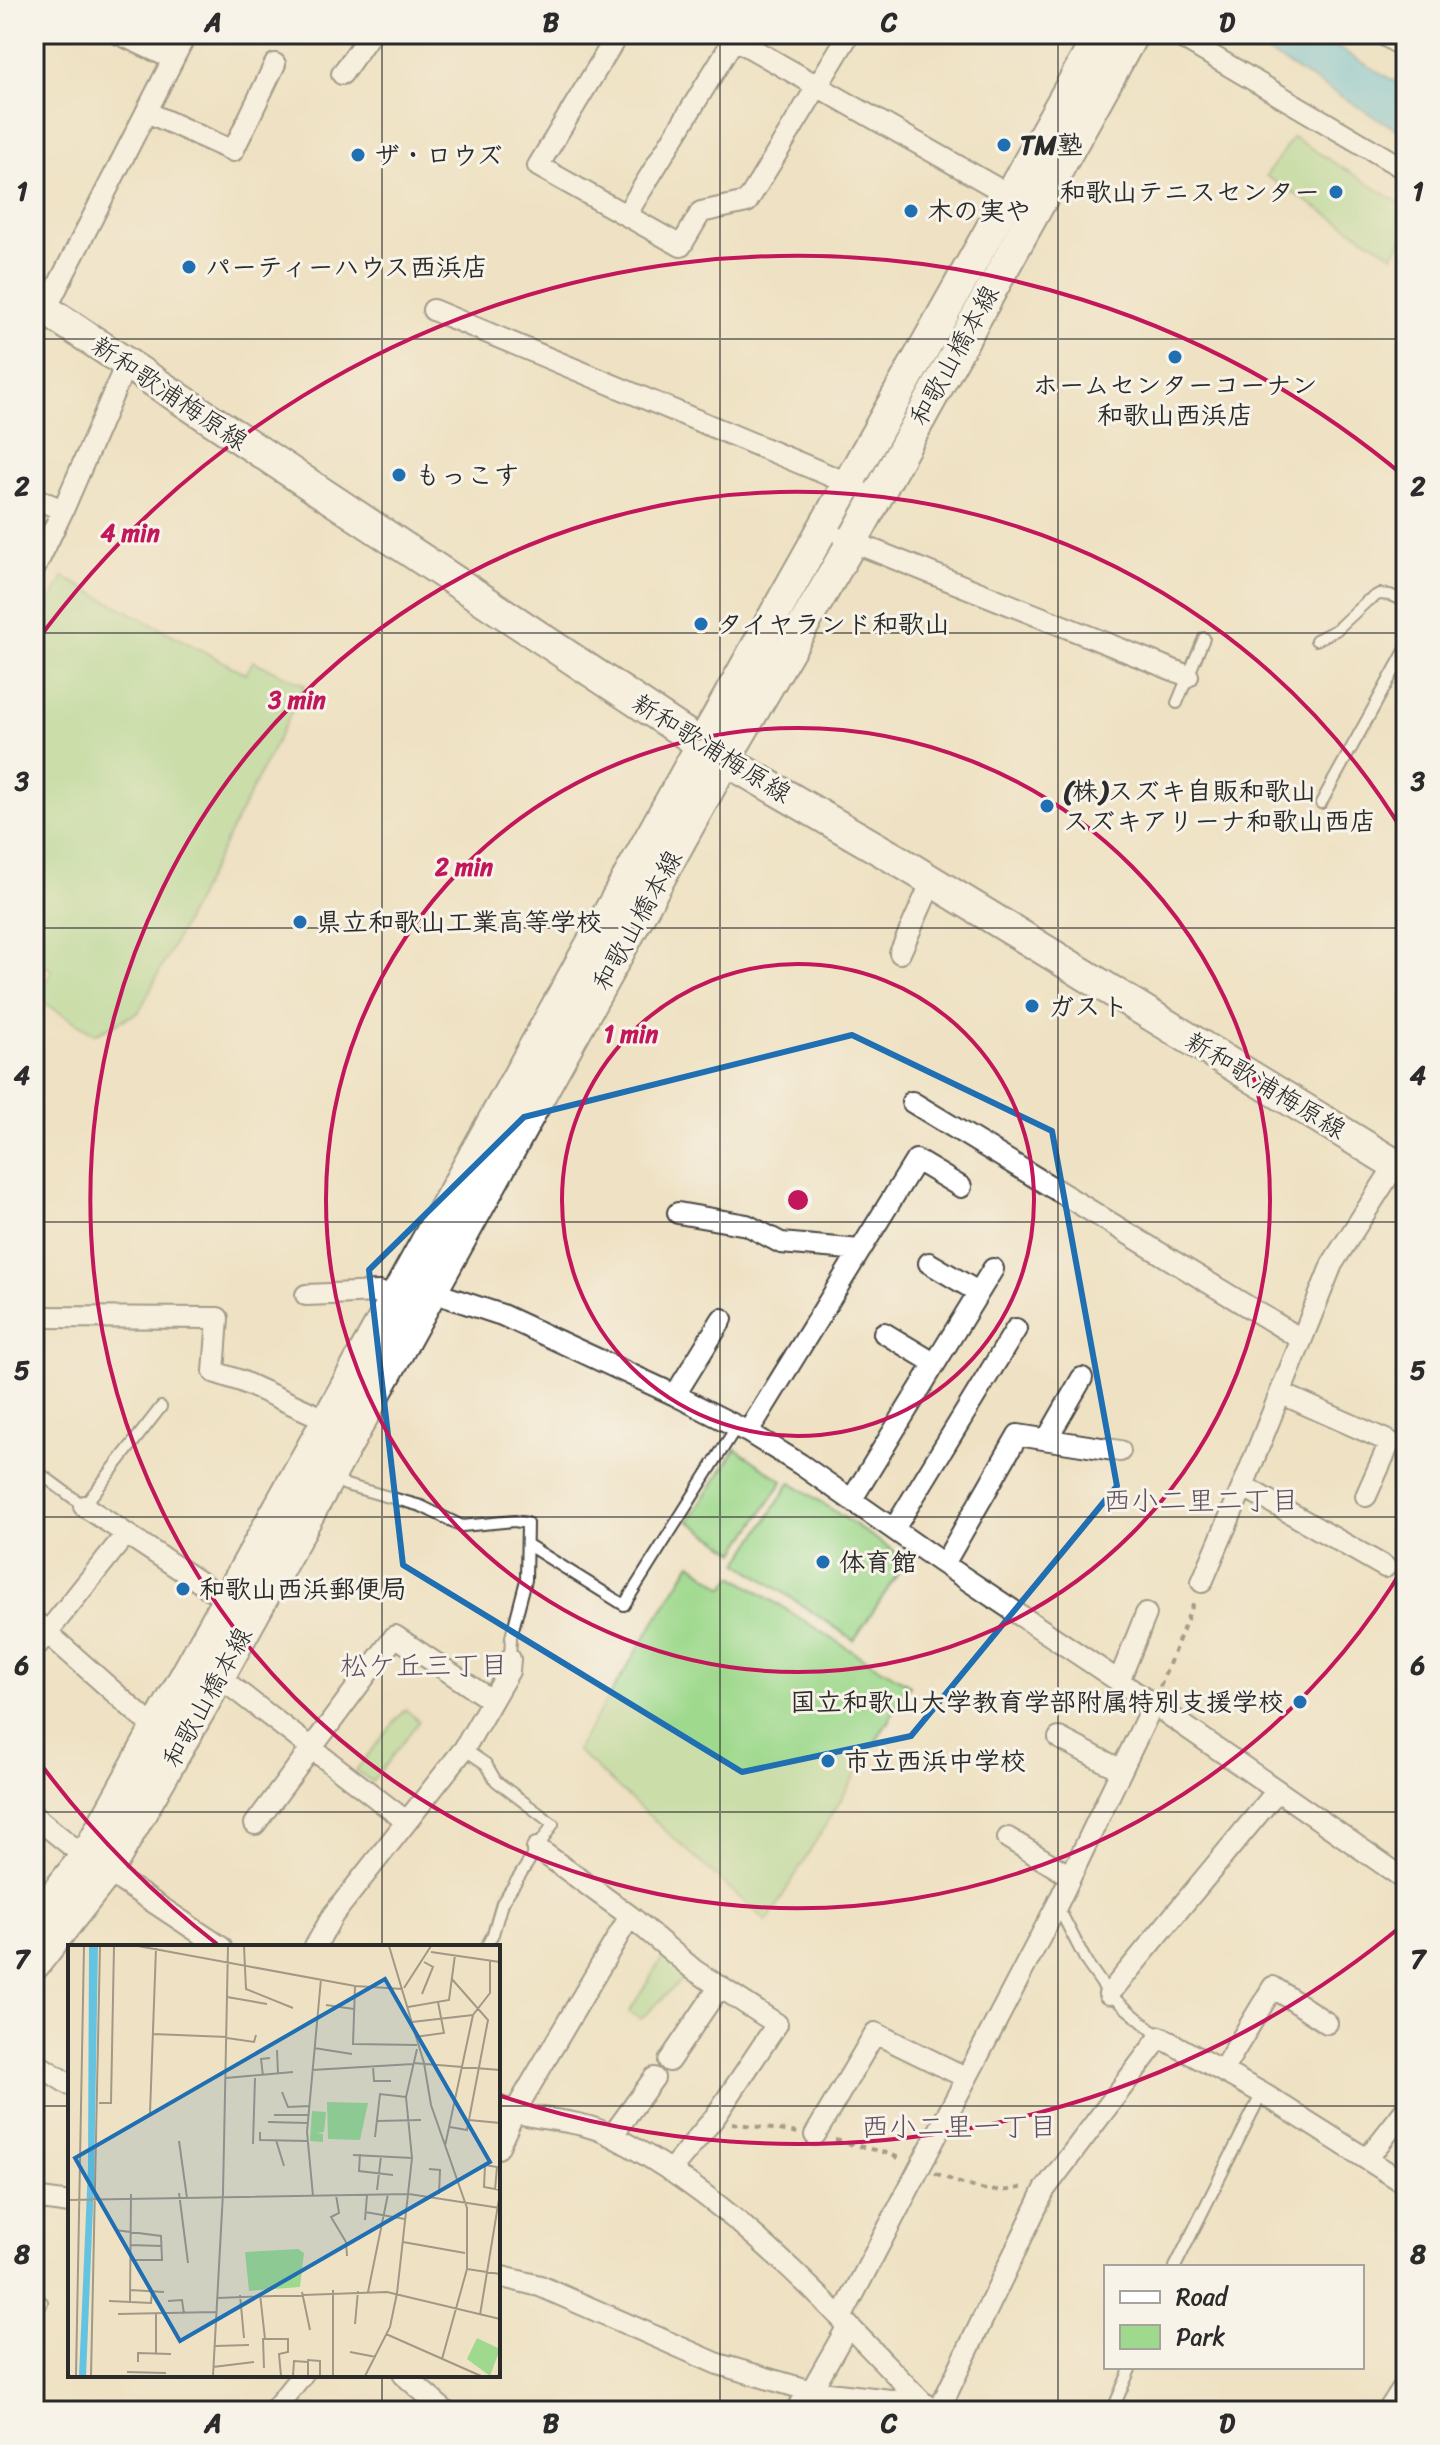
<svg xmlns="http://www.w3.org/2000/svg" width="1440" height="2445" viewBox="0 0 1440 2445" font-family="Sriracha,'Klee One',sans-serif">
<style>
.green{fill:#9fd98d;stroke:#65825c;stroke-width:2}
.water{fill:#63c3e1;stroke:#477786;stroke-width:2}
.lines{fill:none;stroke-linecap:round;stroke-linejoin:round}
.service-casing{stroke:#484642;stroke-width:14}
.minor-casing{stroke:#484642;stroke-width:24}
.primary-casing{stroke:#484642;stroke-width:34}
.path{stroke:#484642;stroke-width:4;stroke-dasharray:6 6;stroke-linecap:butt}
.service{stroke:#fff;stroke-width:10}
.minor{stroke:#fff;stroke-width:20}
.primary{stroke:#fff;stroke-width:30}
.marked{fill:none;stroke:#1f6fb2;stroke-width:6;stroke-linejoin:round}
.grid{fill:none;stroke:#2b2b2b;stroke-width:2;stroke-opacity:0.55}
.ring{fill:none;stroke:#c2185b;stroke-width:4}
.poi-dot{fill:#1f6fb2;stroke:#f7f3e8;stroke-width:3}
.labels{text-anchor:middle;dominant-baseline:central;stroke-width:6;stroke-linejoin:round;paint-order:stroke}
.poi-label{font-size:26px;font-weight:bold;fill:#2b2b2b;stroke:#f7f3e8;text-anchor:start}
.street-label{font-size:26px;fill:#2b2b2b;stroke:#f7f3e8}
.neighbourhood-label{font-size:28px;fill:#605061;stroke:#f7f3e8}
.inset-road{fill:none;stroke:#a19886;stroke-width:2}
.view{fill:#1f6fb2;fill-opacity:0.15;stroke:#1f6fb2;stroke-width:4}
.inset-edge{fill:none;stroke:#2b2b2b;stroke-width:4}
.centre{fill:#c2185b;stroke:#f7f3e8;stroke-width:4}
.ring-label{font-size:24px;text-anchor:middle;font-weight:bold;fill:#c2185b;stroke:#f7f3e8;stroke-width:6;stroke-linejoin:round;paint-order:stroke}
.neatline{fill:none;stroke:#2b2b2b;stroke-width:3}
.grid-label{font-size:26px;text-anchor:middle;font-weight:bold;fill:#2b2b2b}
</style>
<rect width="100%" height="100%" fill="#f7f3e8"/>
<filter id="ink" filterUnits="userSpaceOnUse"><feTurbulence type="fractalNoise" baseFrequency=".0125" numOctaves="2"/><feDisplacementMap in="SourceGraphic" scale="16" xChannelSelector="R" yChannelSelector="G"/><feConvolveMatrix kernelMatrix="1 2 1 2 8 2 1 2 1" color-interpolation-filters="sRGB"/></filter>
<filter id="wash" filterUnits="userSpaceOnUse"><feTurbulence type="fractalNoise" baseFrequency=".006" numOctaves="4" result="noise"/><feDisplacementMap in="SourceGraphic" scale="32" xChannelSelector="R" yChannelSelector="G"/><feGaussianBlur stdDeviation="1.8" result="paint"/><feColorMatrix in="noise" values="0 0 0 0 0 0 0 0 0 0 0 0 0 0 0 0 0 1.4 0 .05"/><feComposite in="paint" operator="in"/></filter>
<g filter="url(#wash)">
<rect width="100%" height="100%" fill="#efe1c3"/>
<path class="green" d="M 1293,137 L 1406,207 L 1406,233 L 1393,255 L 1266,176 Z
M 63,577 L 246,674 L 253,661 L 305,685 L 139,1012 L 95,1034 L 38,999 L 52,970 L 34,960 L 34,635 Z
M 736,1449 L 783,1481 L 736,1552 L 689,1521 Z
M 791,1482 L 907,1560 L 854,1640 L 739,1563 Z
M 691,1563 L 724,1588 L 733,1576 L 855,1653 L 910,1685 L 767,1922 L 576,1750 Z
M 405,1709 L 419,1721 L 372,1782 L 356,1770 Z
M 664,1955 L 688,1974 L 641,2019 L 629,2012 Z"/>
<path class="water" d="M 1236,34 L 1314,34 L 1406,88 L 1406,135 Z"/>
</g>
<g filter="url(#ink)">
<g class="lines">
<g class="service-casing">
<path id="service" d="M 1316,640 L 1336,630 L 1367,601 L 1379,594 L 1390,595 L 1406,602
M 1177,703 L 1204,638
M 1321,803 L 1406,649
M 1404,838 L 1406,834
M 34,1469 L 84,1506 L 161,1407
M 333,1478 L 346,1485 L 421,1506 L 462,1526 L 514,1521 L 527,1523 L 526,1580 L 511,1637 L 510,1659
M 528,1545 L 624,1605 L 737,1426
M 464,1749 L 486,1764 L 496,1781 L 553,1824 L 502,1903 L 493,1934 L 486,1947
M 1057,1905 L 1087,1963 L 1109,1994 L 1160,2037
M 1175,2267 L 1262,2093
M 34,2298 L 42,2302 L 34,2318
M 1112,2411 L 1131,2367"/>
</g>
<g class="minor-casing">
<path id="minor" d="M 119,34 L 173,59
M 618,34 L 538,166 L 681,246 L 701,212 L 747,202 L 849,34
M 726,34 L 1021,202
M 1175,34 L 1406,170
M 1382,34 L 1406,48
M 271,35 L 272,34
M 342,74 L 370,34
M 147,112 L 233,151 L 275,64
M 626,215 L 734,39
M 46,309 L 186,34
M 433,310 L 857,487
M 34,498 L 63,510
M 843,538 L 1188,676
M 34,570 L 63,510 L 126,364
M 900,953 L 932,881
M 912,1102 L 1301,1339
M 678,1213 L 747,1225 L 781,1243 L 860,1250
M 929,1263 L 978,1292
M 423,1289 L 502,1315 L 675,1395 L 748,1432 L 800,1464 L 939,1561 L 1153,1704 L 1406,1880
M 306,1295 L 379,1292 L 395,1299
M 34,1317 L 218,1318 L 214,1372 L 241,1381 L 327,1420
M 884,1333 L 934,1363
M 1280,1393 L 1390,1442 L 1366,1496
M 675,1395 L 722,1319
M 748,1432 L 916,1160 L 961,1187
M 1047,1439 L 1082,1378
M 1243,1486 L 1385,1567
M 852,1499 L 993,1269
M 84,1506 L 228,1601
M 894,1529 L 1016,1329
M 944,1564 L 1018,1435 L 1120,1451
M 1202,1582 L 1243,1486 L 1332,1264 L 1396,1164
M 34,1621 L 142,1717 L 157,1727
M 34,1649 L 126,1534
M 219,1677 L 406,1821
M 1119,1681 L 1146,1614
M 1059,1738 L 1121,1770
M 34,1816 L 85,1857 L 221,1947
M 255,1824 L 395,1636 L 491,1700
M 1008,1838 L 1070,1876
M 537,1848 L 630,1916 L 694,1970 L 777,2024 L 715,2117 L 670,2171
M 315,1947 L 333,1915 L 464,1749 L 509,1671 L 510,1659
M 1109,1994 L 1277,1791
M 669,2061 L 720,1986
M 34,2062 L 70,2085
M 1222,2071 L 1273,1987 L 1327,2023
M 498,2106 C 533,2122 575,2117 610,2135 C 733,2198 828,2305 923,2403
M 815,2135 L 875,2033 L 965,2077
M 612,2136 L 654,2078
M 498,2148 L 514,2113 L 630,1916
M 1367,2159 L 1406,2109
M 34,2198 L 70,2203
M 498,2276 L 540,2286 L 718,2364 L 811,2391 L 926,2404
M 841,2318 L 1057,1905 L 1153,1704
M 404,2375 L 445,2411
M 940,2408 L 1045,2189 L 1160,2037 L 1262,2093 L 1406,2184
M 273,2411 L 302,2375
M 795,2411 L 811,2391 L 848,2326
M 1388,2411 L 1406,2383"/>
</g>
<g class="primary-casing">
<path id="primary" d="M 34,302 L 725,760 L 899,861 L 1406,1171
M 34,1921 L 85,1857 L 702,744 L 1100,34
M 34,1965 L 107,1872 L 219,1677 L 725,760 L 852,542 L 1133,34"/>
</g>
<path class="path" d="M 1160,1687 L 1195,1599
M 732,2123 L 799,2133
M 835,2140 L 890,2154 L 903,2160
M 935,2173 C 968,2187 992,2197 1027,2186"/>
<use href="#service" class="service"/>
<use href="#minor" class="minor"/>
<use href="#primary" class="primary"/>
</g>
</g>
<path d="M0 0H1440V2445H0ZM 852,1035 L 1052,1131 L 1117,1486 L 911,1736 L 742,1772 L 403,1565 L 369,1270 L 524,1117 Z" fill="#efe1c3" fill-opacity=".55" fill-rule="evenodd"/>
<path class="marked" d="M 852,1035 L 1052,1131 L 1117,1486 L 911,1736 L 742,1772 L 403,1565 L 369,1270 L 524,1117 Z"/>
<path class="grid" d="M 382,34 L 382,1947M 720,34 L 720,2411M 1058,34 L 1058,2411M 34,339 L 1406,339M 34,633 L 1406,633M 34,928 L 1406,928M 34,1222 L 1406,1222M 34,1517 L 1406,1517M 34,1812 L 1406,1812M 34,2106 L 70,2106M 498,2106 L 1406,2106M 382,2375 L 382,2411"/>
<g class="ring">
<circle cx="798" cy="1200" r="236"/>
<circle cx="798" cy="1200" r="472"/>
<path d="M1405 1565A708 708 0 1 1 1405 835"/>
<path d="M1405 1923A944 944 0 0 1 498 2095M217 1944A944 944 0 0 1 34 1755M34 645A944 944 0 0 1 1405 477"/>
</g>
<g class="poi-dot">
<circle cx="1004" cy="145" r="8"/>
<circle cx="358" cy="155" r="8"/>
<circle cx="1336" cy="192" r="8"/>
<circle cx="911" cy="211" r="8"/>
<circle cx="189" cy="267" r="8"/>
<circle cx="1175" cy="357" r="8"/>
<circle cx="399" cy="475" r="8"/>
<circle cx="701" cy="624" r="8"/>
<circle cx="1047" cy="806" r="8"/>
<circle cx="300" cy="922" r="8"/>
<circle cx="1032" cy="1006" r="8"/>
<circle cx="823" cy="1562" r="8"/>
<circle cx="183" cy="1589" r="8"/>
<circle cx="1300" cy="1702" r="8"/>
<circle cx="828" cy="1761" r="8"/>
</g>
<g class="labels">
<g class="poi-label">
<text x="1020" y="145">TM塾</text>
<text x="374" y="155">ザ・ロウズ</text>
<text x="1320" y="192" text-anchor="end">和歌山テニスセンター</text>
<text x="927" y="211">木の実や</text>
<text x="205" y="267">パーティーハウス西浜店</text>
<text x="1175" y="385" text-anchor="middle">ホームセンターコーナン<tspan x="1175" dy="30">和歌山西浜店</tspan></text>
<text x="415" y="475">もっこす</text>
<text x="717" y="624">タイヤランド和歌山</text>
<text x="1063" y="791">(株)スズキ自販和歌山<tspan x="1063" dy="30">スズキアリーナ和歌山西店</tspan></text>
<text x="316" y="922">県立和歌山工業高等学校</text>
<text x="1048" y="1006">ガスト</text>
<text x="839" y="1562">体育館</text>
<text x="199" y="1589">和歌山西浜郵便局</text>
<text x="1284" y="1702" text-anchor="end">国立和歌山大学教育学部附属特別支援学校</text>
<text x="844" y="1761">市立西浜中学校</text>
</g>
<g class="street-label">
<text transform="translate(954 355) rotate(-61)">和歌山橋本線</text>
<text transform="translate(170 393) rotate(34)">新和歌浦梅原線</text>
<text transform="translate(712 748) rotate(32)">新和歌浦梅原線</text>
<text transform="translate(637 920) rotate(-61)">和歌山橋本線</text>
<text transform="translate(1266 1085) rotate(31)">新和歌浦梅原線</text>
<text transform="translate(207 1697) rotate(-61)">和歌山橋本線</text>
</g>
<g class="neighbourhood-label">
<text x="1201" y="1500">西小二里二丁目</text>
<text x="424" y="1665">松ケ丘三丁目</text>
<text x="959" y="2126">西小二里一丁目</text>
</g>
</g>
<g transform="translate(68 1945)">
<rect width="432" height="432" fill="#efe1c3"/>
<path d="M 259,157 L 300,158 L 292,195 L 260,194 ZM 244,166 L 258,167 L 256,187 L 249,188 L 255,189 L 255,197 L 242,196 ZM 230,304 L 236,308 L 232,342 L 181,346 L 177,307 ZM 409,393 L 432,404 L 422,431 L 399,414 Z" fill="#9fd98d"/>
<path d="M 21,1 L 30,1 L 26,238 L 18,431 L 11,431 L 20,222 Z" fill="#63c3e1"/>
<path class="inset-road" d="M 70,1 L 287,41 L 335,44M 176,1 L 178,44 L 225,63M 321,1 L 356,118 L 363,160 L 399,263 L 399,324 L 374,414M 363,7 L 432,17M 287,41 L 285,99 L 349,100M 336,43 L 363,1M 354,49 L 365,22 L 356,17M 159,52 L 199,59M 258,60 L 286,64M 340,62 L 381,55 L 387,10M 344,77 L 405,70M 85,89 L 159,92M 347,92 L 376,88 L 370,57M 159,93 L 186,97 L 188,90M 246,103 L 284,109M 209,105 L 210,129M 345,118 L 432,125M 305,121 L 306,136 L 323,136M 244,125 L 345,119M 195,131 L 193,114 L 202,113M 158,133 L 225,127M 214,147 L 220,162 L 241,161M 31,158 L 43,158 L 46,1M 82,168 L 88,3M 206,170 L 241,170M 401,175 L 432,178M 309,176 L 353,175M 200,177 L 240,178M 382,182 L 399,185 L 420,75 L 383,33M 192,187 L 192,195 L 239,196M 307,192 L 312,149 L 338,152M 208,195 L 216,221M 111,196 L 119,253M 185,199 L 187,133M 377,201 L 405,70 L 422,48 L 422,16M 292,209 L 291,226 L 325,230M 285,210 L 344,213M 361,224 L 372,225 L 371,249M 309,245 L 313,211M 427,245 L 429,222 L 417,220 L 416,242 L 432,245M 111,248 L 120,318M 268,250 L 271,268 L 263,272 L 278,297 L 279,311M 245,251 L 239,187 L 253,34M 0,255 L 341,249 L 432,263M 297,267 L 337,274M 297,275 L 299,250M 47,285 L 93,291 L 94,315 L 63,315M 335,297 L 397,308M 63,300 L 94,301M 399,324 L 432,329M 62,345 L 96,347M 265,345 L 265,431M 234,347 L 242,385M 300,347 L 320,249M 192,349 L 197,394M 172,350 L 176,393M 149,353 L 319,347 L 432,374M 41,356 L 83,358 L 84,346M 100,356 L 114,355 L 116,369M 62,357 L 63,249M 50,369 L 148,367M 88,369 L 88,408M 412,370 L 432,248M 287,379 L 290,346M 318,389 L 413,431M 147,401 L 181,400M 282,407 L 308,412M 70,417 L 70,408 L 103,409M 145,422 L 186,417M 196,423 L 195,394 L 220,394 L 220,407 L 211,409 L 213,431M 59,427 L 98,428M 8,431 L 16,1M 23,431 L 32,1M 145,431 L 155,248 L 160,1M 225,431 L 226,416 L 240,417M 240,431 L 240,415 L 252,416 L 252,431M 297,431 L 322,382 L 329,348 L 344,213 L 338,152 L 349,104"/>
<path class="view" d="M 317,34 L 422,217 L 112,396 L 7,213 Z"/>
<rect width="432" height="432" class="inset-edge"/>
</g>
<circle cx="798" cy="1200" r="12" class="centre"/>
<g class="ring-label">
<text x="130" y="541">4 min</text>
<text x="297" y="708">3 min</text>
<text x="464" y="875">2 min</text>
<text x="631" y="1042">1 min</text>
</g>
<rect width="1440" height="2445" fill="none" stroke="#f7f3e8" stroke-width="88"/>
<rect x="1104" y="2265" width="260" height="104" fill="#f7f3e8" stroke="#a5a39c" stroke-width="2"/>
<rect x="1120" y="2291" width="40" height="12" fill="#ffffff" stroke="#a5a39c" stroke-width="2"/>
<text x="1176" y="2305" font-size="24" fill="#2b2b2b">Road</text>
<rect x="1120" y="2325" width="40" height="24" fill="#9fd98d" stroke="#a5a39c" stroke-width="2"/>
<text x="1176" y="2345" font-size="24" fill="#2b2b2b">Park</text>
<rect x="44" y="44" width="1352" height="2357" class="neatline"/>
<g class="grid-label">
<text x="213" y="31">A</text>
<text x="551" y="31">B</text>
<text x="889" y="31">C</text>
<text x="1227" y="31">D</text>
<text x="22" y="200">1</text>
<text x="1418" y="200">1</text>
<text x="22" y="495">2</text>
<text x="1418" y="495">2</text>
<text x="22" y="790">3</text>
<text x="1418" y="790">3</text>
<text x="22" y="1084">4</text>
<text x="1418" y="1084">4</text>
<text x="22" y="1379">5</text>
<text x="1418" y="1379">5</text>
<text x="22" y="1674">6</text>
<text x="1418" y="1674">6</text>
<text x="22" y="1968">7</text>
<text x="1418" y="1968">7</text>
<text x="22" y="2263">8</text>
<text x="1418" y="2263">8</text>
<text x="213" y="2432">A</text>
<text x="551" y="2432">B</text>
<text x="889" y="2432">C</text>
<text x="1227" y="2432">D</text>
</g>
</svg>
